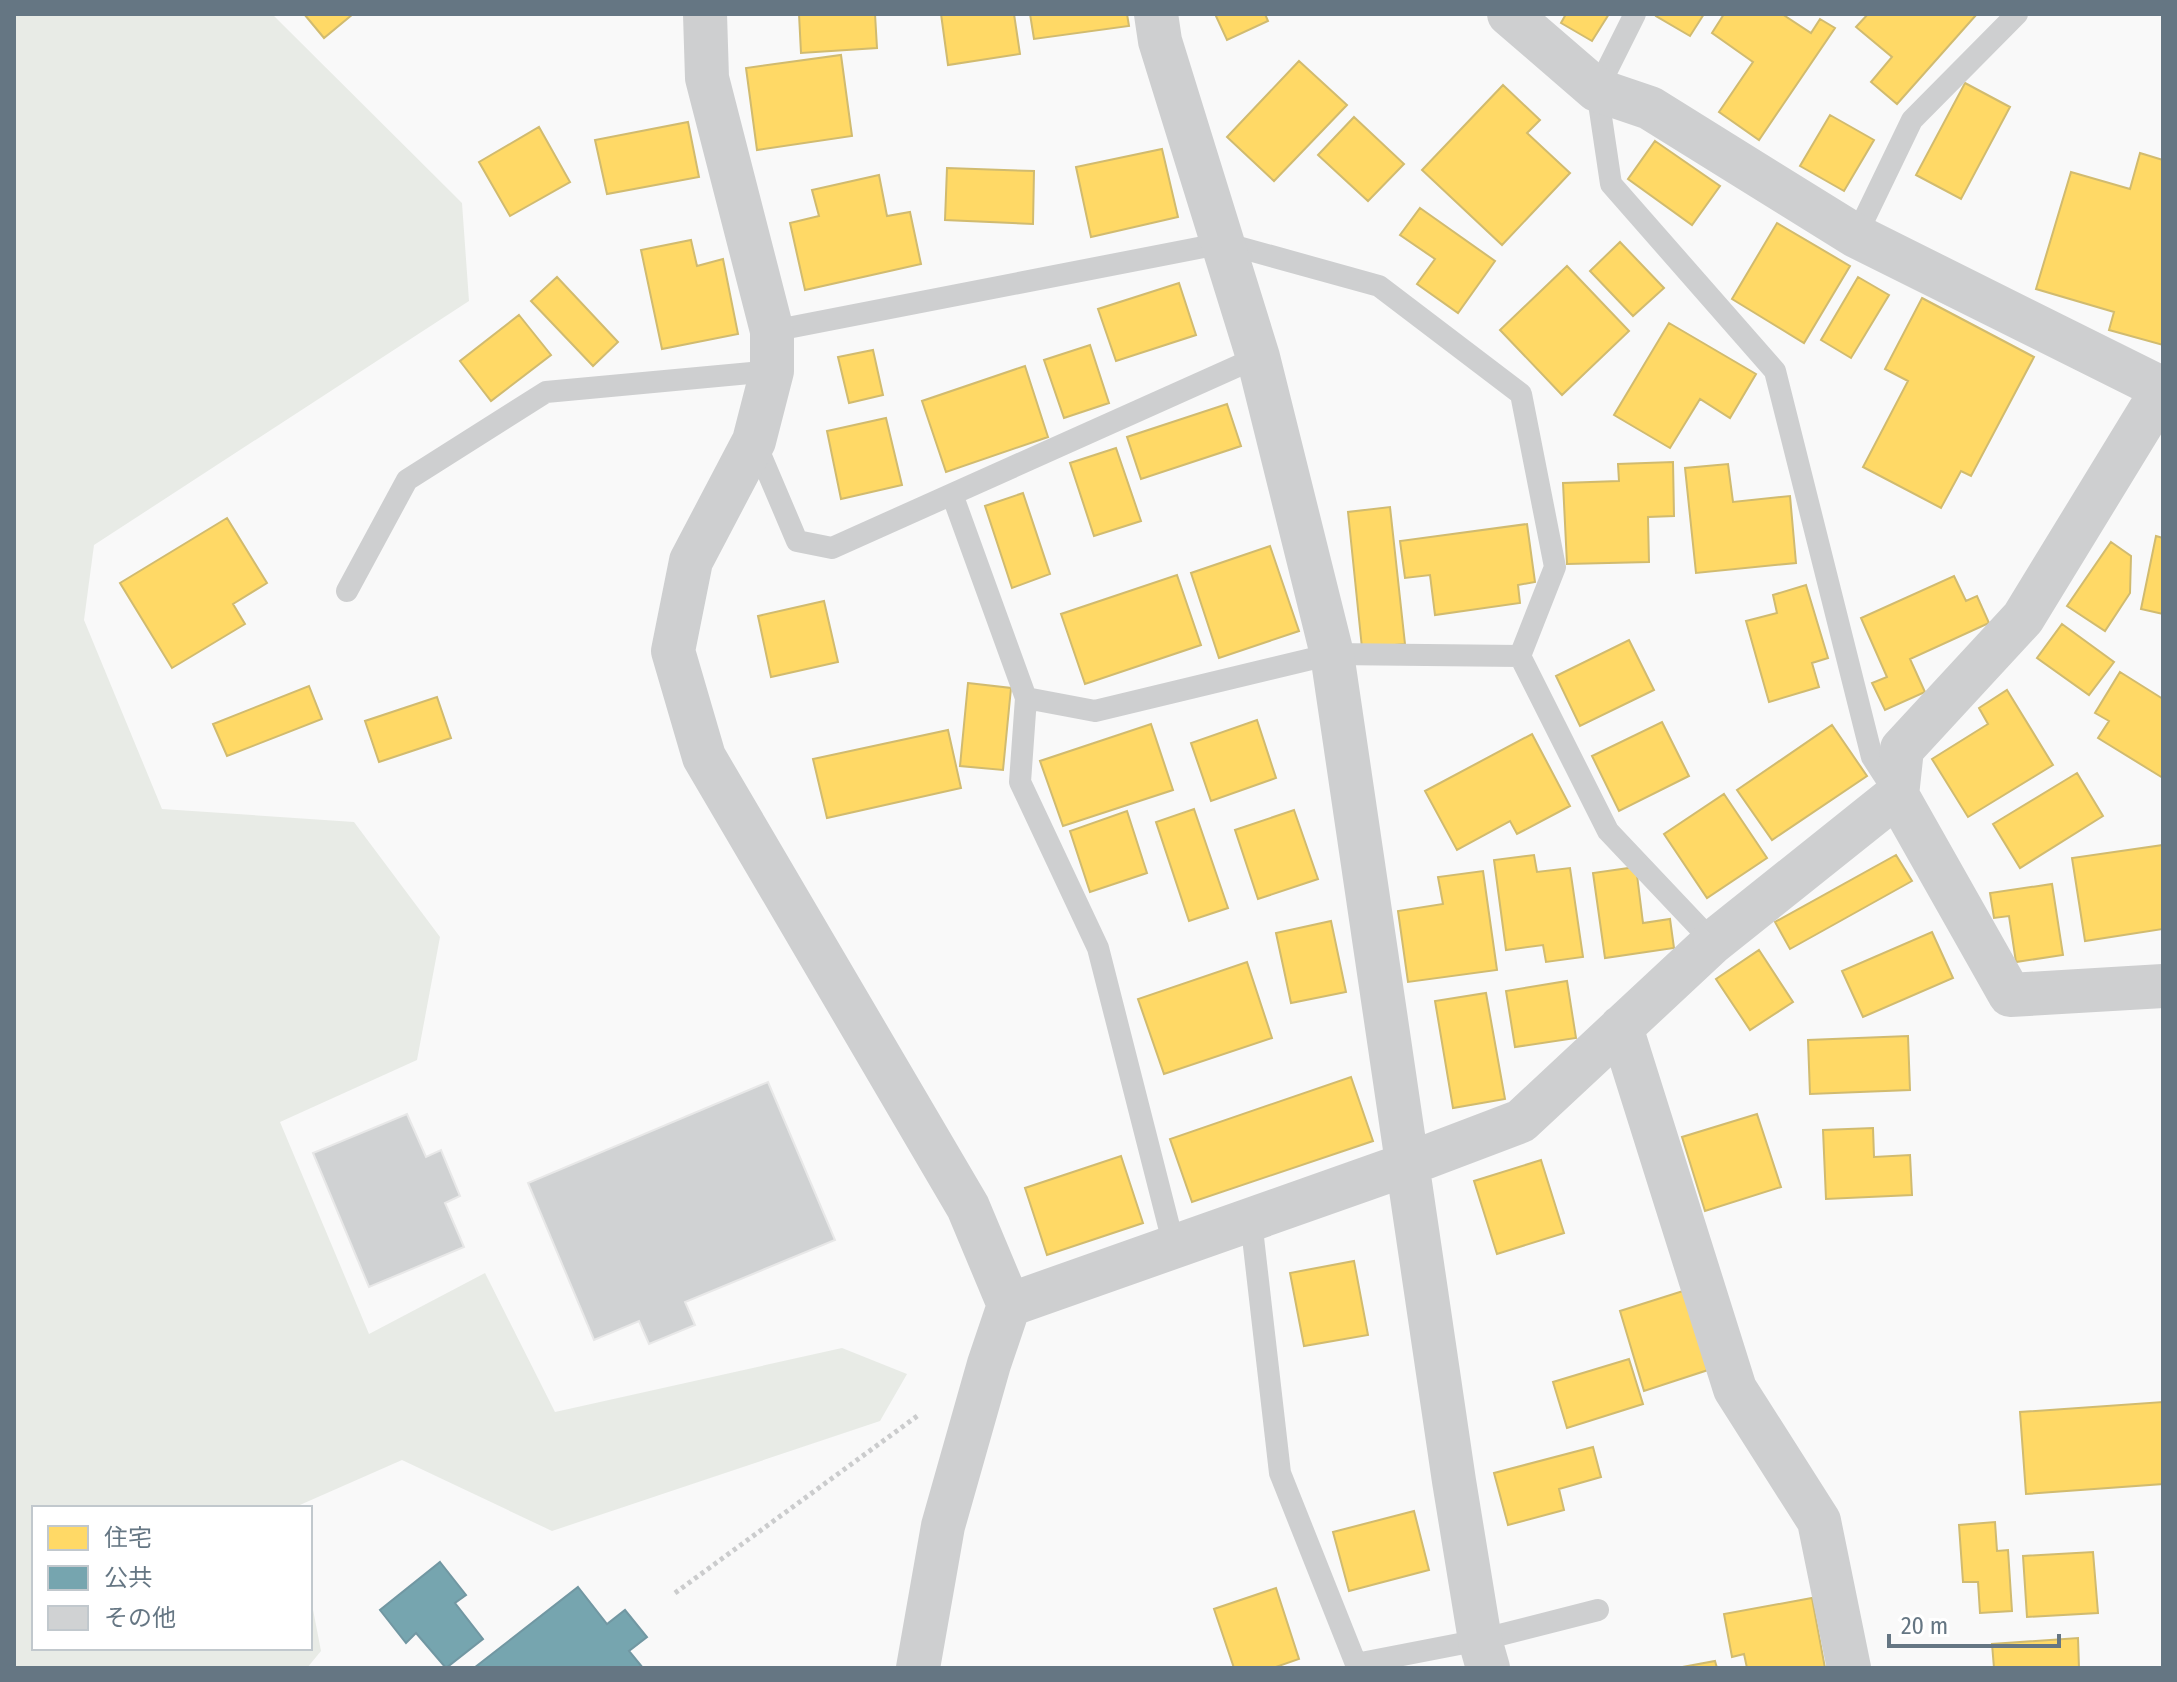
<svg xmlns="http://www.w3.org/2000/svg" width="2177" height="1682" viewBox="0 0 2177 1682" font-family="'Fira Sans Condensed','Noto Sans JP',sans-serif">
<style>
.green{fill:#e8ebe6}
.homes{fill:#ffd966;stroke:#d1bb6f;stroke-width:2}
.public{fill:#76a5af;stroke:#7197a2;stroke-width:2}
.building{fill:#d0d2d3;stroke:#e8e8e8;stroke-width:2}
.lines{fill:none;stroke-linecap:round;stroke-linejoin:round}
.path{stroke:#cbcccd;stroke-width:5;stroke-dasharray:4 4;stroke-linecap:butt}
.service{stroke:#cecfd0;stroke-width:22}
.minor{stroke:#cecfd0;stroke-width:44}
</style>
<rect width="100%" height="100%" fill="#f9f9f9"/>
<path class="green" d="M 14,14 L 272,14 L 462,203 L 469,301 L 94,545 L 84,620 L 162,809 L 354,822 L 440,937 L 417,1060 L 280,1122 L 369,1334 L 485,1273 L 555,1412 L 842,1348 L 907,1374 L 880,1421 L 552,1531 L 402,1460 L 293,1508 L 34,1508 L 34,1648 L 310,1648 L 310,1594 L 321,1651 L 307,1668 L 14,1668 Z"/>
<path class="homes" d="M 304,14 L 353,14 L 324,38 Z
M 799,14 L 875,14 L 877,48 L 801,53 Z
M 941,14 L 1014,14 L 1020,54 L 948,65 Z
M 1030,14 L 1127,14 L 1129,26 L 1034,39 Z
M 1215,14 L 1265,14 L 1268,21 L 1227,40 Z
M 1566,14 L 1609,14 L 1592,41 L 1561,23 Z
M 1657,14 L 1704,14 L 1690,36 L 1656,16 Z
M 1724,14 L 1782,14 L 1811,33 L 1820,19 L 1835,28 L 1759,140 L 1719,112 L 1753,62 L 1712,33 Z
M 1868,14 L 1977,14 L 1897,104 L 1871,82 L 1892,57 L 1856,27 Z
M 841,55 L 852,136 L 757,150 L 746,68 Z
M 1299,61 L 1347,105 L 1274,181 L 1227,137 Z
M 1965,83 L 2010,107 L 1961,199 L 1916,175 Z
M 1503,85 L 1540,120 L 1527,133 L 1570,173 L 1502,245 L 1422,170 Z
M 1830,115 L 1874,140 L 1844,191 L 1800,166 Z
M 1354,117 L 1404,164 L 1368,201 L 1318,155 Z
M 688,122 L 699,177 L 607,194 L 595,140 Z
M 539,127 L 570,182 L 510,216 L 479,162 Z
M 1655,141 L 1720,186 L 1692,225 L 1628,179 Z
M 1162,149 L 1178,217 L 1091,237 L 1076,167 Z
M 2140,153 L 2163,160 L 2163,345 L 2109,330 L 2114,312 L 2036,289 L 2071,172 L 2130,189 Z
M 947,168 L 1034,171 L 1033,224 L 945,220 Z
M 879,175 L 887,216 L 910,212 L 921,264 L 805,290 L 790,223 L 819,216 L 812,190 Z
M 1420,208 L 1495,261 L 1458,313 L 1417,284 L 1435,259 L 1400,235 Z
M 1777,223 L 1850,266 L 1804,343 L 1732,299 Z
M 691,240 L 697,266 L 723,259 L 738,334 L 662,349 L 641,250 Z
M 1620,242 L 1664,288 L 1633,316 L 1590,271 Z
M 1567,266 L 1629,331 L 1562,395 L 1500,330 Z
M 557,277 L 618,342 L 593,366 L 531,301 Z
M 1858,277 L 1889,295 L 1851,358 L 1821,340 Z
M 1179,283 L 1196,335 L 1116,361 L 1098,309 Z
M 1922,298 L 2034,357 L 1971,476 L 1961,471 L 1941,508 L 1863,467 L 1908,381 L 1885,369 Z
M 519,315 L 551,355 L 491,401 L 460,361 Z
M 1669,323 L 1756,374 L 1730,418 L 1700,399 L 1670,448 L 1614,415 Z
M 1090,345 L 1109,403 L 1064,418 L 1044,360 Z
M 873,350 L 883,395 L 849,403 L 838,357 Z
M 1025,366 L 1048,437 L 946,472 L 922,401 Z
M 1227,404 L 1241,446 L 1141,479 L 1127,437 Z
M 886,418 L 902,485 L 841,499 L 827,431 Z
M 1116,448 L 1141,521 L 1094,536 L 1070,463 Z
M 1673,462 L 1674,516 L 1648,517 L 1649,562 L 1567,564 L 1563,483 L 1619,481 L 1618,464 Z
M 1728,464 L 1733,502 L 1790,496 L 1796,563 L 1696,573 L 1685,468 Z
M 1023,493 L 1050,574 L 1012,588 L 985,506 Z
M 1390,507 L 1405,644 L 1362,648 L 1348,512 Z
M 227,518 L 267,583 L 233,604 L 245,624 L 172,668 L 120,583 Z
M 1527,524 L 1535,582 L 1518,585 L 1520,603 L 1435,615 L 1430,575 L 1405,578 L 1400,541 Z
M 2156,536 L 2163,538 L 2163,614 L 2141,609 Z
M 2111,542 L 2131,556 L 2130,593 L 2105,631 L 2067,606 Z
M 1270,546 L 1299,631 L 1219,658 L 1191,573 Z
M 1177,575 L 1201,645 L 1085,684 L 1061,614 Z
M 1954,576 L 1966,601 L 1977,596 L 1989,623 L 1910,659 L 1925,692 L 1885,710 L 1872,683 L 1887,677 L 1861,618 Z
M 1806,585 L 1828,658 L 1812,663 L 1819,687 L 1769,702 L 1746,621 L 1777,613 L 1773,595 Z
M 824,601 L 838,662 L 771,677 L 758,616 Z
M 2062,624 L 2114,662 L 2089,695 L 2037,658 Z
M 1629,640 L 1654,690 L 1580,726 L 1556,676 Z
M 2120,672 L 2163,699 L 2163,778 L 2098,738 L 2109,721 L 2095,713 Z
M 968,683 L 1011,688 L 1003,770 L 960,766 Z
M 309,686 L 322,719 L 227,756 L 213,724 Z
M 2007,690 L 2053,765 L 1968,817 L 1932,759 L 1988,724 L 1979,708 Z
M 437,697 L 451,738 L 379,762 L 365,721 Z
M 1257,720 L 1276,778 L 1211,801 L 1191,743 Z
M 1662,722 L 1689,776 L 1619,811 L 1592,756 Z
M 1151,724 L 1173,790 L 1063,826 L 1040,761 Z
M 1832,725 L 1867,776 L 1772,840 L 1737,790 Z
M 948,730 L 961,788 L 827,818 L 813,759 Z
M 1532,734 L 1570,806 L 1517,834 L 1510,821 L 1457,850 L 1425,791 Z
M 2077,773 L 2103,816 L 2020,868 L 1993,824 Z
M 1724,794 L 1767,858 L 1707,898 L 1664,834 Z
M 1194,809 L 1228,908 L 1189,921 L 1156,822 Z
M 1294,810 L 1318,879 L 1258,899 L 1235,830 Z
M 1127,811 L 1147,873 L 1090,892 L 1070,831 Z
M 2163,845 L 2163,929 L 2085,941 L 2072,858 Z
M 1534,855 L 1537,872 L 1570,868 L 1583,957 L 1546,962 L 1543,945 L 1506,950 L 1494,860 Z
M 1896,855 L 1912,881 L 1790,949 L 1775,922 Z
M 1636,867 L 1643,923 L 1670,919 L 1674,948 L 1605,958 L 1593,873 Z
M 1483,871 L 1497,970 L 1408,982 L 1398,911 L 1443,904 L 1438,877 Z
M 2052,884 L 2063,955 L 2016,962 L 2009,916 L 1994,918 L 1990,893 Z
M 1331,921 L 1346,992 L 1291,1003 L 1276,933 Z
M 1932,932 L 1953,978 L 1863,1017 L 1842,971 Z
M 1759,950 L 1793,1002 L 1750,1030 L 1716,979 Z
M 1247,962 L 1272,1038 L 1164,1074 L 1138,999 Z
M 1567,981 L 1576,1038 L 1515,1047 L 1506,991 Z
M 1486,993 L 1505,1099 L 1453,1108 L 1435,1001 Z
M 1908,1036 L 1910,1090 L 1810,1094 L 1808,1040 Z
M 1351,1077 L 1373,1141 L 1192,1202 L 1170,1139 Z
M 1757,1114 L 1781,1187 L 1705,1211 L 1682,1137 Z
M 1873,1128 L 1874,1157 L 1910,1155 L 1912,1195 L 1826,1199 L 1823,1130 Z
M 1121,1156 L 1143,1223 L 1047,1255 L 1025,1188 Z
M 1541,1160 L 1564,1233 L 1497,1254 L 1474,1181 Z
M 1354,1261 L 1368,1335 L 1304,1346 L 1290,1273 Z
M 1683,1291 L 1708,1370 L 1644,1391 L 1620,1311 Z
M 1629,1359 L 1643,1404 L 1567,1428 L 1553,1382 Z
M 2163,1402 L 2163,1484 L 2026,1494 L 2020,1412 Z
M 1593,1447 L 1601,1477 L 1559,1489 L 1564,1510 L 1508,1525 L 1494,1473 Z
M 1414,1511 L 1429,1570 L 1349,1591 L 1333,1532 Z
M 1995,1522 L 1997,1551 L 2008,1550 L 2012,1611 L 1980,1613 L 1978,1582 L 1963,1582 L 1959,1525 Z
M 2093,1552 L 2098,1613 L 2027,1617 L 2023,1556 Z
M 1276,1588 L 1299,1659 L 1273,1668 L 1234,1668 L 1214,1609 Z
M 1812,1598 L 1825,1668 L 1747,1668 L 1744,1654 L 1732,1657 L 1724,1614 Z
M 2078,1638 L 2079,1668 L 1994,1668 L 1992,1644 Z
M 1715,1661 L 1717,1668 L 1677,1668 Z"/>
<path class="public" d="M 440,1562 L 466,1595 L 455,1603 L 483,1639 L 446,1668 L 416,1633 L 406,1643 L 380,1610 Z
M 578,1587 L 607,1624 L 625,1610 L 647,1637 L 629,1651 L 643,1668 L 474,1668 Z"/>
<path class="building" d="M 768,1082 L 835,1240 L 685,1302 L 695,1325 L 649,1344 L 639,1321 L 594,1340 L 528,1183 Z
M 407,1114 L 426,1157 L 441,1150 L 460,1196 L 445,1203 L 464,1247 L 369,1287 L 313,1153 Z"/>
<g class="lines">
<path class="path" d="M 675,1593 L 920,1414"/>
<path class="service" d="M 1635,14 L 1597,90 L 1611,184 L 1775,371 L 1872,757 L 1894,791
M 1856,236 L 1912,120 L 2017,14
M 772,331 L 1224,243 L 1379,286 L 1521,394 L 1555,567 L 1520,656 L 1608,831 L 1713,942
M 755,442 L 797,541 L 832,548 L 1258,357
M 952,494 L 1026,698 L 1020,782 L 1098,948 L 1174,1246
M 347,591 L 407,480 L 546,392 L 772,371
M 1026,698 L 1095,711 L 1332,654 L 1520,656
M 1251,1220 L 1280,1473 L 1356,1664 L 1480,1640 L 1598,1610"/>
<path class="minor" d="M 705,14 L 707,78 L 772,331 L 772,371 L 754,441 L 691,561 L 673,651 L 704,757 L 968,1207 L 1009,1305 L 989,1364 L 943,1526 L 918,1668
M 1156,14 L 1160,41 L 1258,357 L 1332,654 L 1454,1481 L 1480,1640 L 1488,1668
M 1509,14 L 1597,90 L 1650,108 L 1856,236 L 2163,389
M 2163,389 L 2023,618 L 1902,749 L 1897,795 L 2010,995 L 2163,986
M 1621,1027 L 1735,1389 L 1819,1521 L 1849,1668
M 1009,1305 L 1408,1164 L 1521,1121 L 1713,942 L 1897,795"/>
</g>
<rect width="2177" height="1682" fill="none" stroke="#657683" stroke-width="32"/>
<rect x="32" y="1506" width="280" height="144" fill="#ffffff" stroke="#c1c8cd" stroke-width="2"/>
<rect x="48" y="1526" width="40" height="24" fill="#ffd966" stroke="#c1c8cd" stroke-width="2"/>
<text x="104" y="1546" font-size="24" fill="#657683">住宅</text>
<rect x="48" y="1566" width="40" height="24" fill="#76a5af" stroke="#c1c8cd" stroke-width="2"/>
<text x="104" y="1586" font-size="24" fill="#657683">公共</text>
<rect x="48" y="1606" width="40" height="24" fill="#d0d2d3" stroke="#c1c8cd" stroke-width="2"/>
<text x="104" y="1626" font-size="24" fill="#657683">その他</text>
<path d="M1889 1634v12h170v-12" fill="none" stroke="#657683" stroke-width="4"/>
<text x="1901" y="1634" font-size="24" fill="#657683" stroke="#ffffff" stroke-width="6" paint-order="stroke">20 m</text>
</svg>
